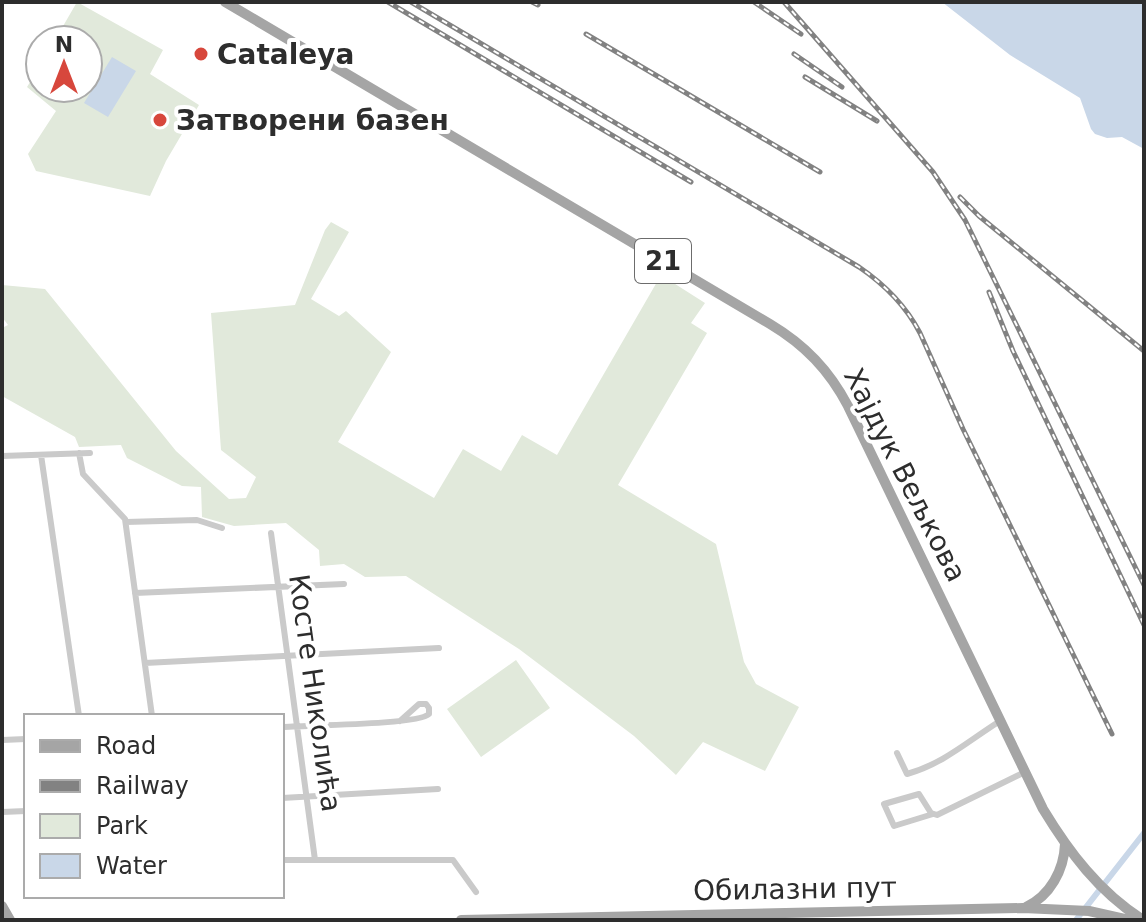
<svg xmlns="http://www.w3.org/2000/svg" width="1146" height="922" viewBox="0 0 1146 922" font-family="'DejaVu Sans',sans-serif">
<style>
.green{fill:#e1e9db}
.water{fill:#c9d7e8}
.lines{fill:none;stroke-linecap:round;stroke-linejoin:round}
.canal{stroke:#c9d7e8;stroke-width:6}
.street{stroke:#cacaca;stroke-width:6}
.primary{stroke:#a5a5a5;stroke-width:10}
.rail-casing{stroke:#828282;stroke-width:5}
.rail{stroke:#fff;stroke-width:2;stroke-dasharray:6;stroke-linecap:butt}
.poi-dot{fill:#d7473c;stroke:#fff;stroke-width:3}
.labels{text-anchor:middle;dominant-baseline:central;stroke-width:8;stroke-linejoin:round;paint-order:stroke}
.shield{fill:#fff;stroke:#6c6c6c;stroke-width:2}
.shield-label{font-size:26px;font-weight:bold;fill:#2d2d2d}
.poi-label{font-size:28px;font-weight:bold;fill:#2d2d2d;stroke:#fff;text-anchor:start}
.street-label{font-size:28px;fill:#2d2d2d;stroke:#fff}
</style>
<rect width="100%" height="100%" fill="#fff"/>
<path class="green" d="M 77,2 L 163,50 L 150,74 L 199,105 L 166,161 L 150,196 L 36,171 L 28,154 L 56,111 L 27,87 L 40,66 L 40,88 L 88,88 L 88,40 L 55,40 Z
M 331,222 L 349,232 L 311,299 L 339,316 L 346,311 L 391,352 L 338,442 L 434,498 L 463,449 L 501,471 L 522,435 L 557,455 L 661,275 L 705,303 L 691,323 L 707,333 L 618,485 L 716,544 L 744,662 L 756,684 L 799,707 L 765,771 L 703,742 L 676,775 L 634,736 L 519,649 L 406,576 L 365,577 L 344,564 L 320,566 L 319,550 L 286,523 L 234,526 L 202,517 L 201,487 L 182,486 L 127,458 L 121,445 L 79,447 L 75,437 L 2,396 L 2,328 L 8,325 L 2,317 L 2,285 L 45,289 L 176,451 L 229,499 L 246,498 L 256,477 L 221,450 L 211,313 L 295,305 L 325,230 Z
M 516,660 L 550,708 L 481,757 L 447,709 Z"/>
<path class="water" d="M 942,2 L 1144,2 L 1144,149 L 1122,137 L 1107,138 L 1095,134 L 1091,129 L 1080,98 L 1010,55 Z
M 112,57 L 136,71 L 108,117 L 84,103 Z"/>
<g class="lines">
<path class="canal" d="M 1076,920 L 1144,833"/>
<path class="street" d="M 79,453 L 83,474 L 125,519 L 152,716
M 41,455 L 79,716
M 2,456 L 90,453
M 126,522 L 197,520 L 222,528
M 271,533 L 315,860
M 135,593 L 344,584
M 145,663 L 439,648
M 282,727 C 305,725 418,725 429,714 L 429,708 L 426,704 L 419,704 L 400,721
M 2,740 L 26,739
M 897,753 L 907,774 C 943,764 968,741 1000,721
M 282,798 L 438,789
M 2,812 L 26,811
M 933,814 L 894,826 L 884,804 L 919,794 L 931,813 L 937,815 L 1025,772
M 282,860 L 453,860 L 476,892"/>
<path class="primary" d="M 225,2 L 770,324 C 805,345 829,370 848,406 L 1043,809 C 1069,852 1099,892 1143,920
M 2,906 L 10,920
M 1026,907 C 1050,896 1064,870 1065,844
M 461,920 L 1023,908 L 1089,911 L 1129,920"/>
<g class="rail-casing">
<path id="rail" d="M 388,2 L 691,182
M 411,2 L 859,267 C 884,284 906,306 920,333 L 963,429 L 1112,734
M 532,2 L 538,5
M 754,2 L 801,34
M 784,2 L 933,172 L 965,220 L 1144,585
M 586,34 L 820,172
M 794,54 L 842,87
M 805,77 L 877,121
M 960,197 L 979,216 L 1144,351
M 989,292 L 1013,351 L 1144,625"/>
</g>
<use href="#rail" class="rail"/>
</g>
<g class="poi-dot">
<circle cx="201" cy="54" r="8"/>
<circle cx="160" cy="120" r="8"/>
</g>
<g class="labels">
<rect class="shield" x="635" y="239" width="56" height="44" rx="6"/>
<g class="shield-label">
<text x="663" y="261">21</text>
</g>
<g class="poi-label">
<text x="217" y="54">Cataleya</text>
<text x="176" y="120">Затворени базен</text>
</g>
<g class="street-label">
<text transform="translate(905 475) rotate(63)">Хајдук Вељкова</text>
<text transform="translate(315 693) rotate(82)">Косте Николића</text>
<text transform="translate(795 889) rotate(-1)">Обилазни пут</text>
</g>
</g>
<rect width="1146" height="922" fill="none" stroke="#2d2d2d" stroke-width="8"/>
<rect x="24" y="714" width="260" height="184" fill="#ffffff" stroke="#ababab" stroke-width="2"/>
<rect x="40" y="740" width="40" height="12" fill="#a5a5a5" stroke="#ababab" stroke-width="2"/>
<text x="96" y="754" font-size="24" fill="#2d2d2d">Road</text>
<rect x="40" y="780" width="40" height="12" fill="#828282" stroke="#ababab" stroke-width="2"/>
<text x="96" y="794" font-size="24" fill="#2d2d2d">Railway</text>
<rect x="40" y="814" width="40" height="24" fill="#e1e9db" stroke="#ababab" stroke-width="2"/>
<text x="96" y="834" font-size="24" fill="#2d2d2d">Park</text>
<rect x="40" y="854" width="40" height="24" fill="#c9d7e8" stroke="#ababab" stroke-width="2"/>
<text x="96" y="874" font-size="24" fill="#2d2d2d">Water</text>
<g transform="translate(64 64)"><circle r="38" fill="#ffffff" stroke="#ababab" stroke-width="2"/>
<path d="M0-6L14 30L0 20L-14 30Z" fill="#d7473c"/>
<text y="-12" font-size="22" font-weight="bold" text-anchor="middle" fill="#2d2d2d">N</text>
</g>
</svg>
